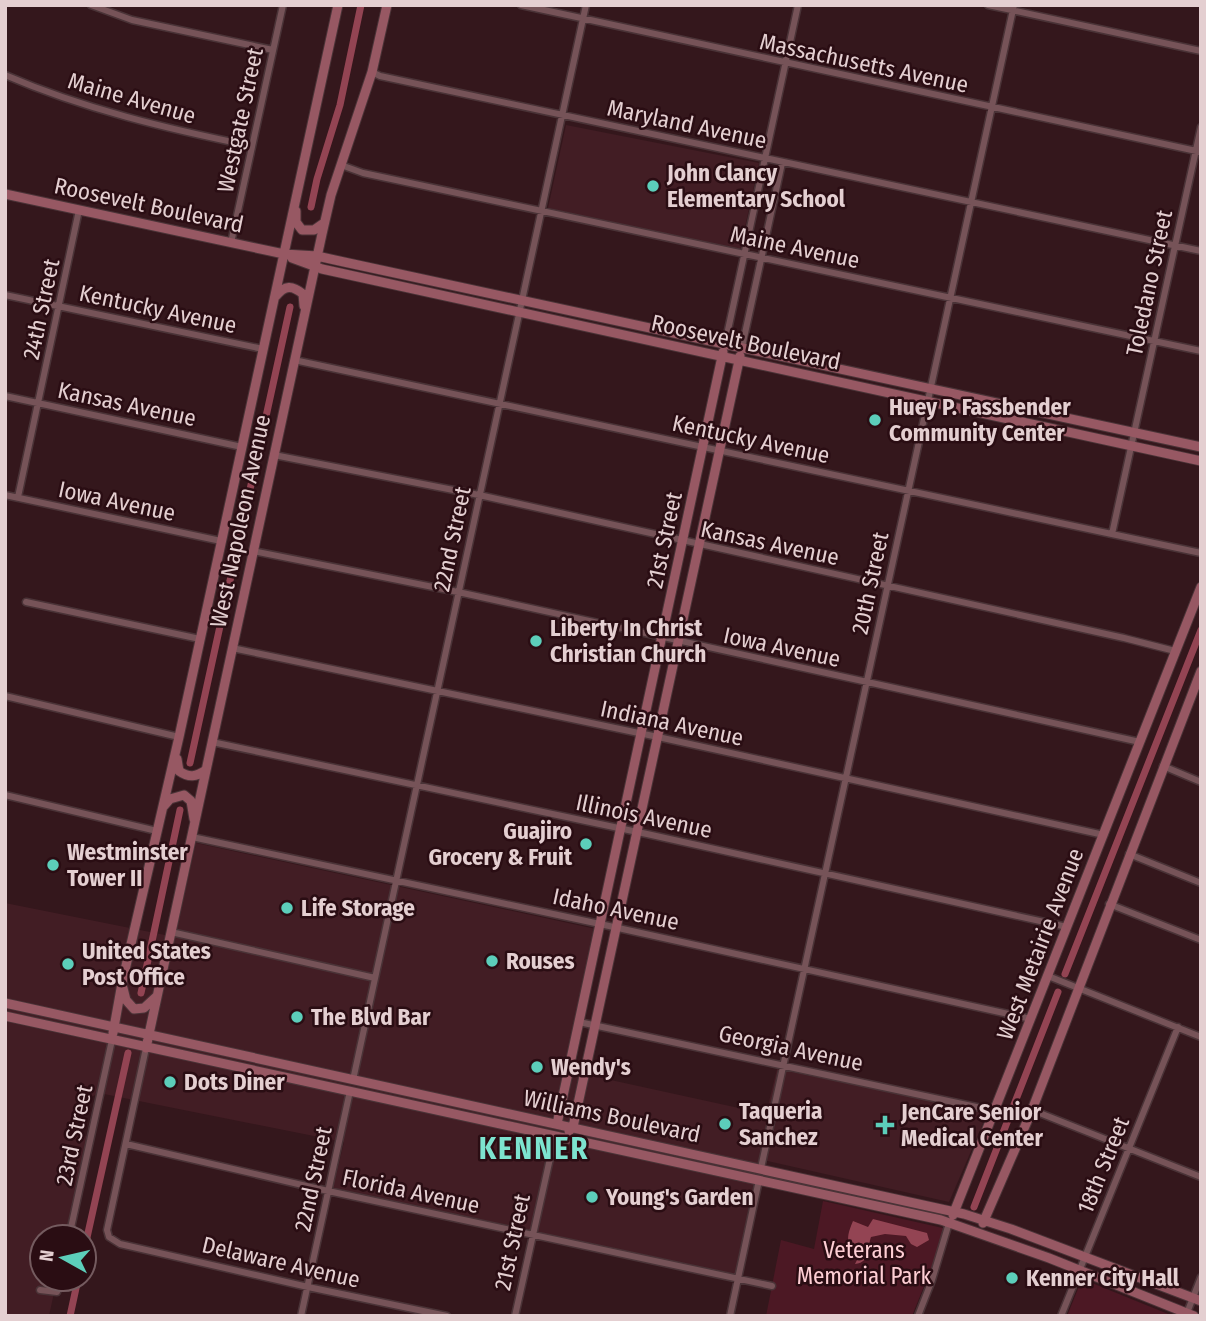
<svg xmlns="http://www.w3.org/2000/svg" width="1206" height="1321" viewBox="0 0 1206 1321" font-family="'Fira Sans Condensed',sans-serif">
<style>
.built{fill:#421d24}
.green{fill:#4c1824}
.water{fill:#934453}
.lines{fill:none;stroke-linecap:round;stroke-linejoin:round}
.canal{stroke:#934453;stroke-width:7}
.street-casing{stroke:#4a3337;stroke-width:9}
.secondary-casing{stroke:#4a3337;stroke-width:11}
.street{stroke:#765358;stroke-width:6}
.secondary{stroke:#975863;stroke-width:9}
.poi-dot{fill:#5cceba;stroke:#2a0d13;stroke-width:2.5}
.labels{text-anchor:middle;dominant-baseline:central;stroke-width:5;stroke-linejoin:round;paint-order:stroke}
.street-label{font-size:23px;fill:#e4cfd1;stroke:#2a0d13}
.poi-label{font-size:23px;font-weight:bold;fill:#e4cfd1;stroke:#2a0d13;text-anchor:start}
.park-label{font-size:23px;fill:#feced4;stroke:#2a0d13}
.district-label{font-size:30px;font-weight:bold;letter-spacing:2px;fill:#7de3cf;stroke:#2a0d13}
</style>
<rect width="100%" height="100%" fill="#34171c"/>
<path class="built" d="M 566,125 L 759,163 L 740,250 L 548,208 Z
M 196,843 L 596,929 L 565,1070 L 766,1114 L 777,1069 L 988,1112 L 949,1202 L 759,1159 L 735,1274 L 333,1188 L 344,1142 L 99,1093 L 82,1102 L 75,1133 L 89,1137 L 67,1237 L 42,1237 L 42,1279 L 57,1279 L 49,1316 L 5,1316 L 5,903 L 175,937 Z"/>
<path class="green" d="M 823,1201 L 947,1229 L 912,1316 L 766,1316 L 781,1240 L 814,1249 Z
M 1082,1279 L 1173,1316 L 1067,1316 Z"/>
<path class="water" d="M 873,1219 L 927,1233 L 929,1240 L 917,1247 L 911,1244 L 906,1236 L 885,1234 L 871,1237 C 867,1247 872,1262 855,1264 L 863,1248 L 861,1245 L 850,1248 C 846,1237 849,1231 853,1221 L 868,1227 Z"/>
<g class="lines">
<path class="canal" d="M 311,207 L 317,179 L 340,105 L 361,5
M 190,763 L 290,307
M 1065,974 L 1201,630
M 141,993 L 180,810
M 974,1207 L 1058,992
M 84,1251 L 128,1053
M 70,1316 L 78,1279"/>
<g class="street-casing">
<path id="street" d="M 91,5 L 132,20 L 273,50
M 521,5 L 1201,152
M 988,5 L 1201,51
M 372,72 L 380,76 L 1201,251
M 5,75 C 84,109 168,129 252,146
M 341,165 L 363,173 L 1201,351
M 231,243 L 283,5
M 5,295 L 263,349
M 725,344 L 798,5
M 742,347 L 782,163
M 294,360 L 1201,553
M 5,396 L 242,447
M 274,455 L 479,495 L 1124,638 L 1175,651
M 5,495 L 221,541
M 18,497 L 79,210
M 1112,534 L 1201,127
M 253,551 L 458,592 L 1140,742
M 26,602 L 200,639
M 232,648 L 658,737 L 1104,835
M 5,696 L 179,737
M 212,742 L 647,834 L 1067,927
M 1163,766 L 1201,782
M 5,795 L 157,831
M 192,837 L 600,924 L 1031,1019
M 1129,854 L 1201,883
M 1109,904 L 1201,940
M 171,932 L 375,978
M 1048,976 L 1201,1037
M 579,1022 L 995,1111
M 146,1048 L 107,1230 L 109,1237 L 120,1244 L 308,1287 L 447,1316
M 353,1080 L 586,5
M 1032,1110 L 1201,1177
M 126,1144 L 328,1191 L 772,1286
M 761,1168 L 1014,5
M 69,1237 L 112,1040
M 40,1290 L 57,1292 L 62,1279
M 1187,1313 L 1201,1277
M 301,1316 L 350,1091
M 515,1316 L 555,1136
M 730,1316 L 759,1180
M 918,1316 L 932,1280 L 949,1223
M 1061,1316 L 1178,1027"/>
</g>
<g class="secondary-casing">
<path id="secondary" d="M 5,194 L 284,254 L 317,256 L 344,262 L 1201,447
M 296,211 L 296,222 L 302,230 L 314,230 L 324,223
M 292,258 L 322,269 L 1201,461
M 276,296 C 285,285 292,285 303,294 L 304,306
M 177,759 L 179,771 C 189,778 196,777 206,770
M 163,807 L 170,799 L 184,795 L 191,801 L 194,819
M 123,988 L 126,1000 L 134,1009 L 144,1008 L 157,996
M 5,1003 L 964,1214 L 1011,1229 L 1201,1301
M 5,1016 L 941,1220 L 1049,1258 L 1194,1316
M 113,1033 L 122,983 L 179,737 L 338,5
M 146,1048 L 322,234 L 331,195 L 372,72 L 387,5
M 557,1124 L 723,352
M 569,1131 L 573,1127 L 740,356
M 953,1215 L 1201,587
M 983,1223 L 1032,1110 L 1201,671"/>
</g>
<use href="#street" class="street"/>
<use href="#secondary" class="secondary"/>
</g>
<g class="poi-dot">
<circle cx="653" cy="186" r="7"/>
<circle cx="875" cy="420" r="7"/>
<circle cx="536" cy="641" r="7"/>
<circle cx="586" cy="844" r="7"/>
<circle cx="53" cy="865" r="7"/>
<circle cx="287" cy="908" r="7"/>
<circle cx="492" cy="961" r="7"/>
<circle cx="68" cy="964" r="7"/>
<circle cx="297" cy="1017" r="7"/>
<circle cx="537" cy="1067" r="7"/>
<circle cx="170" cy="1082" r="7"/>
<circle cx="725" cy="1124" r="7"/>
<path d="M881.5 1114.5h7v7h7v7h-7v7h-7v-7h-7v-7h7z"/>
<circle cx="592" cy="1197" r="7"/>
<circle cx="1012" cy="1278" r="7"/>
</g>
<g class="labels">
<g class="street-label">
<text transform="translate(864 63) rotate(12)">Massachusetts Avenue</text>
<text transform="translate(132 98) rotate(16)">Maine Avenue</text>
<text transform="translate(240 120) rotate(-78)">Westgate Street</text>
<text transform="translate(687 124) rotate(12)">Maryland Avenue</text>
<text transform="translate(149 205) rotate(12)">Roosevelt Boulevard</text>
<text transform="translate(795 247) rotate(12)">Maine Avenue</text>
<text transform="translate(1149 283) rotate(-78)">Toledano Street</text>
<text transform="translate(41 309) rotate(-78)">24th Street</text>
<text transform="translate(158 309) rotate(12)">Kentucky Avenue</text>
<text transform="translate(746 342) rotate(12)">Roosevelt Boulevard</text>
<text transform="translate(127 404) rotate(12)">Kansas Avenue</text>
<text transform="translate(751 439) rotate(12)">Kentucky Avenue</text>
<text transform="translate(117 501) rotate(12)">Iowa Avenue</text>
<text transform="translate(240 521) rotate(-78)">West Napoleon Avenue</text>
<text transform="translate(452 539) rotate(-78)">22nd Street</text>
<text transform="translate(664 540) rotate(-78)">21st Street</text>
<text transform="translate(770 543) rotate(12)">Kansas Avenue</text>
<text transform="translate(870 583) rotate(-78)">20th Street</text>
<text transform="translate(782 647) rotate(12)">Iowa Avenue</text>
<text transform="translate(672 723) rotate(12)">Indiana Avenue</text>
<text transform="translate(644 816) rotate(12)">Illinois Avenue</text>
<text transform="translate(616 909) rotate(12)">Idaho Avenue</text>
<text transform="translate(1040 944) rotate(-69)">West Metairie Avenue</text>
<text transform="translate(791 1048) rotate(12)">Georgia Avenue</text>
<text transform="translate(612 1116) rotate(12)">Williams Boulevard</text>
<text transform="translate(74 1135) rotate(-78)">23rd Street</text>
<text transform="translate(1103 1165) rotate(-68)">18th Street</text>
<text transform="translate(313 1179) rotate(-78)">22nd Street</text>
<text transform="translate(411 1191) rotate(12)">Florida Avenue</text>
<text transform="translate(512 1242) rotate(-78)">21st Street</text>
<text transform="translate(281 1262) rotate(13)">Delaware Avenue</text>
</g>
<g class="poi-label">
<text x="667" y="173">John Clancy<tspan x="667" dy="26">Elementary School</tspan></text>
<text x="889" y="407">Huey P. Fassbender<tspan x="889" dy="26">Community Center</tspan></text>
<text x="550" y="628">Liberty In Christ<tspan x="550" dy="26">Christian Church</tspan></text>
<text x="572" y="831" text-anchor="end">Guajiro<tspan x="572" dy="26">Grocery &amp; Fruit</tspan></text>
<text x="67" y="852">Westminster<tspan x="67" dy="26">Tower II</tspan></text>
<text x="301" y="908">Life Storage</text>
<text x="82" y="951">United States<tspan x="82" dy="26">Post Office</tspan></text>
<text x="506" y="961">Rouses</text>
<text x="311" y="1017">The Blvd Bar</text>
<text x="551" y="1067">Wendy's</text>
<text x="184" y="1082">Dots Diner</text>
<text x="739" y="1111">Taqueria<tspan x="739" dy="26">Sanchez</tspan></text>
<text x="901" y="1112">JenCare Senior<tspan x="901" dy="26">Medical Center</tspan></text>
<text x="606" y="1197">Young's Garden</text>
<text x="1026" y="1278">Kenner City Hall</text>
</g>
<g class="park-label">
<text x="864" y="1250">Veterans<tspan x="864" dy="26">Memorial Park</tspan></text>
</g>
<g class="district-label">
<text x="534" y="1149">KENNER</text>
</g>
</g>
<rect width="1206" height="1321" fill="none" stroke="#e4cfd1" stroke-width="14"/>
<g transform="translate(63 1258) rotate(278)"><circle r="33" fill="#2a0d13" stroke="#745b5f" stroke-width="2"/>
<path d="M0-5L12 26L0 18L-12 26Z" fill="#5cceba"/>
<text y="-10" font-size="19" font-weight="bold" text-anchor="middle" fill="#e4cfd1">N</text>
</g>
</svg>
